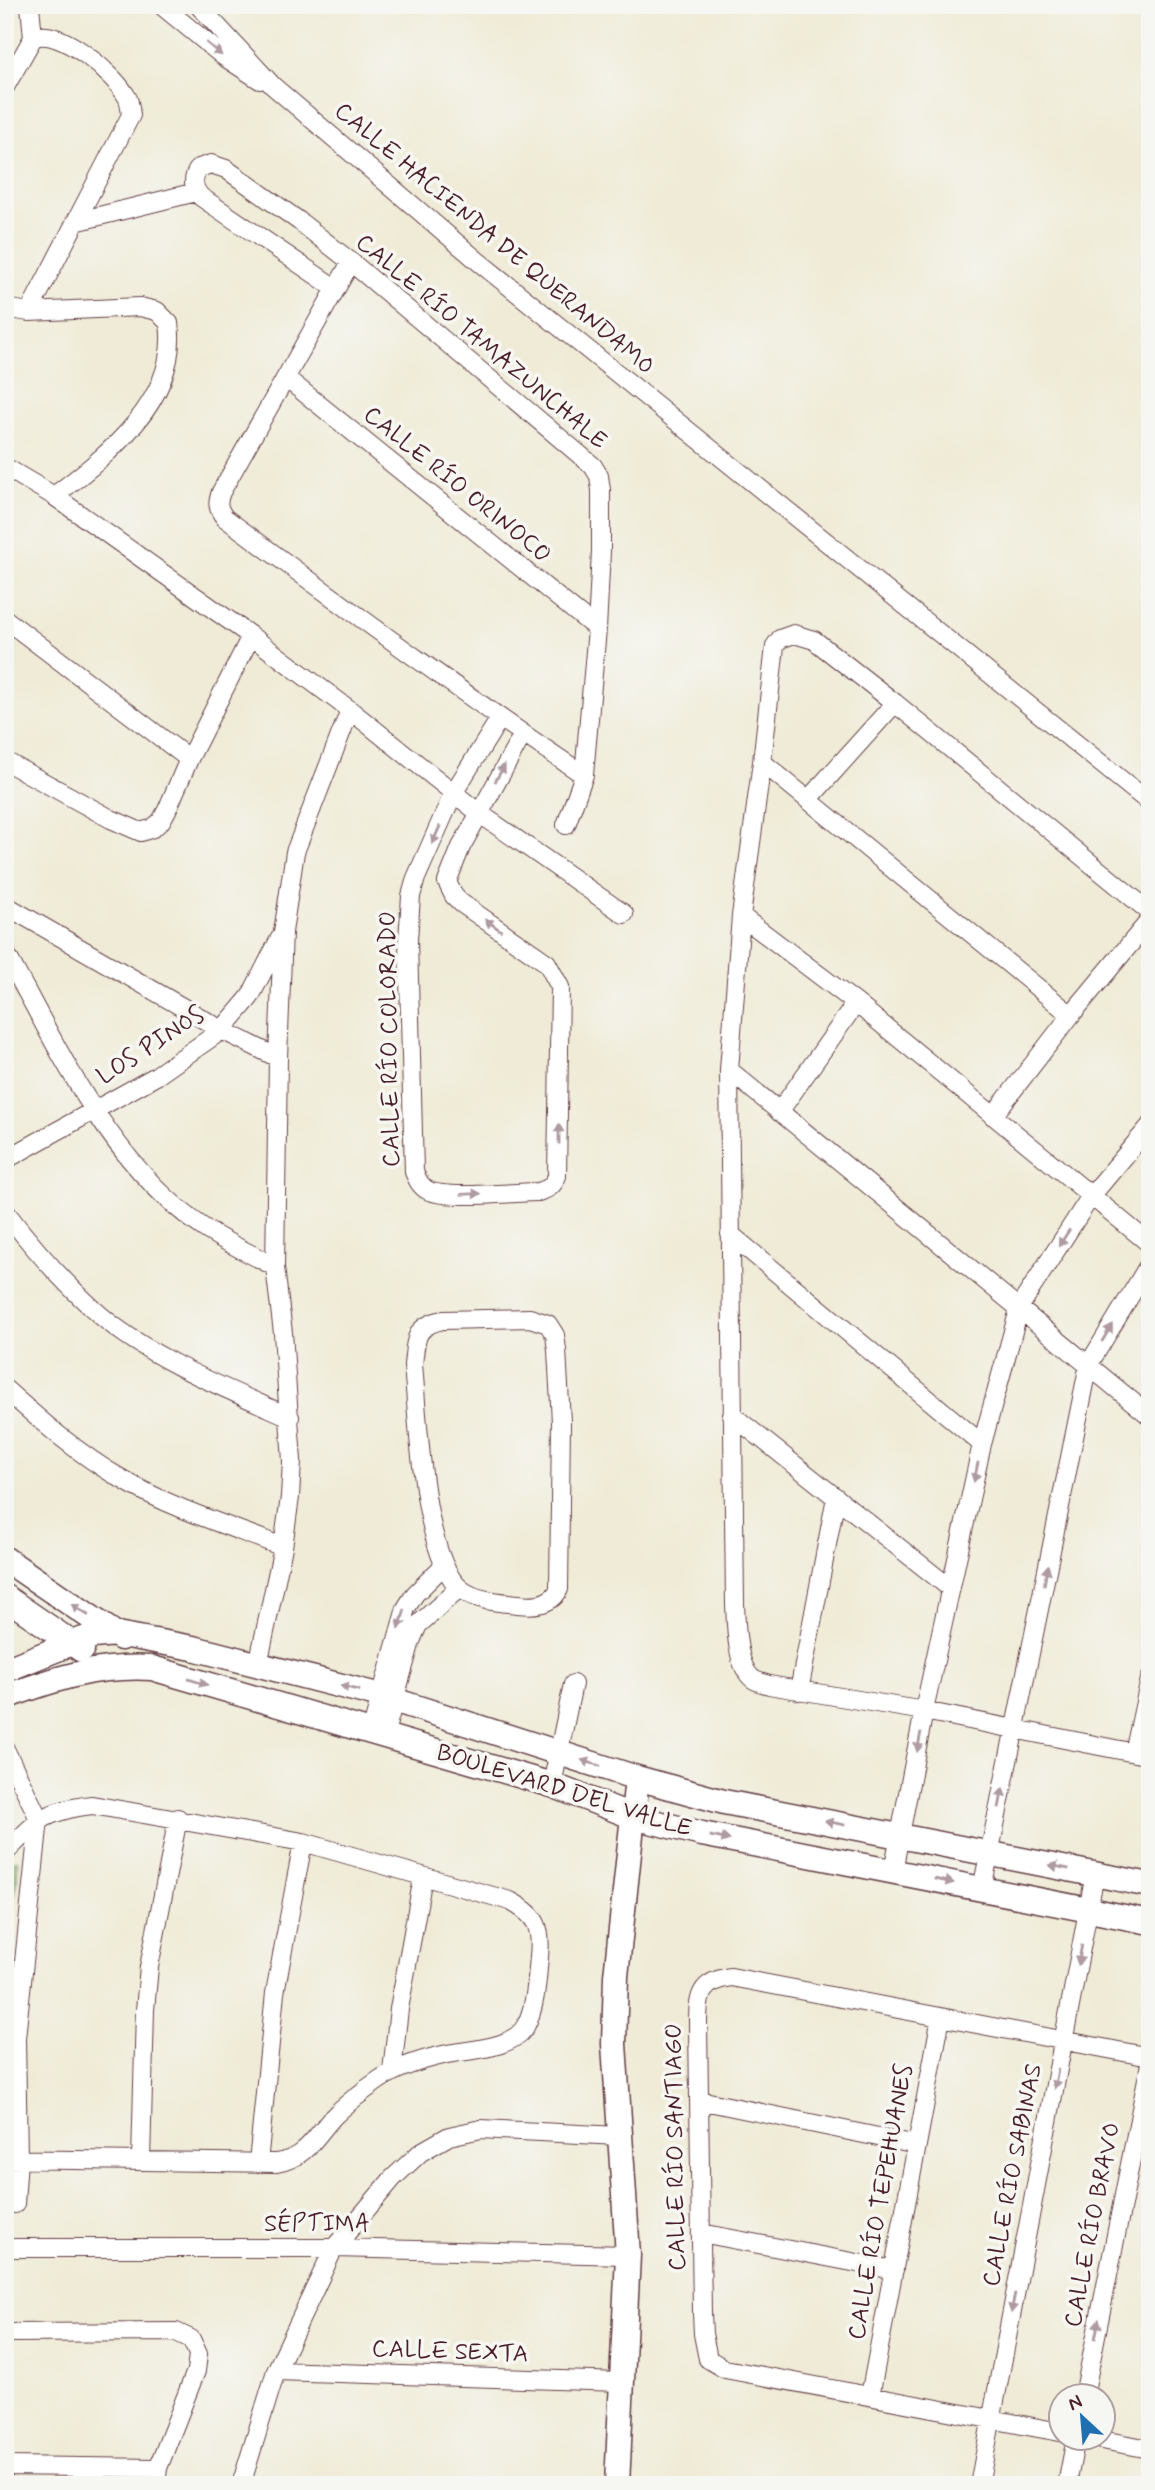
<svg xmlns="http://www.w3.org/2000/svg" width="1155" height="2490" viewBox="0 0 1155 2490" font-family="Mynerve,sans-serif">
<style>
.green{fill:#8fc97c;stroke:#6c7454;stroke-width:2}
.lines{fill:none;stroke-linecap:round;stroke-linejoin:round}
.street-casing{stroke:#633e45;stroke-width:20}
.secondary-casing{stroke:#633e45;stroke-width:27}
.street{stroke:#fff;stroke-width:18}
.secondary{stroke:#fff;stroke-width:24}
.oneway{fill:#ae9aa0}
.labels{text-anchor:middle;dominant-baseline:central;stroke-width:7;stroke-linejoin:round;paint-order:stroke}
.street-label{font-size:24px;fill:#4a1f2b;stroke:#f6f6f2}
</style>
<rect width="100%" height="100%" fill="#f6f6f2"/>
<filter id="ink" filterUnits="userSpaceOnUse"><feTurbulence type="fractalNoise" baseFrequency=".0143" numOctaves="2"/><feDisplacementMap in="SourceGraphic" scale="14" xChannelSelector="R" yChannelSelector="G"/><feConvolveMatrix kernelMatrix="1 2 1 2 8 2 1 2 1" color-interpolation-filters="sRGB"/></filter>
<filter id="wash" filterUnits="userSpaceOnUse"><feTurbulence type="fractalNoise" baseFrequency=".00686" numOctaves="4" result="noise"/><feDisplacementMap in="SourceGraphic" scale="28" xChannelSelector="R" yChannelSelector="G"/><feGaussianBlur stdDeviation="1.57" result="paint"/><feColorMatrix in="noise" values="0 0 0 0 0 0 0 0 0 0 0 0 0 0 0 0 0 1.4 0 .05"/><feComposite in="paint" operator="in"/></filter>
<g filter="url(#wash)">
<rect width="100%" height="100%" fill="#efebd6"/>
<path class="green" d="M 17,1860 L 17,1878 L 5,1931 L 5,1863 Z
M 5,2478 L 134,2481 L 134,2485 L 5,2485 Z"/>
</g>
<g filter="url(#ink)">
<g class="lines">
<g class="street-casing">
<path id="street" d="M 30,5 L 33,38
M 161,5 L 223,56 L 260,80
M 198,5 L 273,86 L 479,262 L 1150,803
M 5,87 L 33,38 C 59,25 117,76 128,99 C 130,104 130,109 131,115 L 29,312
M 75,222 L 196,192
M 351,262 L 221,492 C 217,503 217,508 225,518 C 343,605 461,693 584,775
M 335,288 L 201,197 C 192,188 192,178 199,168 L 211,164 L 226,169 L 299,221 L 351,262 L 593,466 L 599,476 L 601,490 L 601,551 L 597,629 L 584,775 L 566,825
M 5,308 L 29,312 L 140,307 L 157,311 L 169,323 C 180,399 108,455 54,496
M 286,378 L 597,629
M 5,467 L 54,496 L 251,636 L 350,710 L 479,813 L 624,914
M 5,619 L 189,759
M 500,718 L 454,792 L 416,878 L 411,896 L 408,940 L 414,1172 C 417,1179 420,1186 427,1190 C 446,1200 514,1192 538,1192 C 549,1189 553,1186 557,1176 L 560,987 L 547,963 L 461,903 L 454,896 L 447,882 L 461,847 L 523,734
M 5,761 L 111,819 L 141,832 L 153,828 L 161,821 L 167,810 L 189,759 L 251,636
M 762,762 L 1071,1015
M 808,800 L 895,703
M 5,905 L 222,1030 L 278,1058
M 1150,912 L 895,703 L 814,640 L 794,634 L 780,639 L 775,646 L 762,762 L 741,916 L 729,1070 L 735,1604 C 736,1624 736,1666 753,1679 C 757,1682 764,1683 769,1685 L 924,1711 L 1150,1756
M 741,916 L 856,1003 L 1150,1244
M 5,952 C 60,1050 108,1163 204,1228 C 226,1243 252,1254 275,1267
M 729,1070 L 1150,1416
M 779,1112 L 856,1003
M 993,1116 L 1071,1015 L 1150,920
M 5,1160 L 156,1076 L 222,1030 L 250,997 L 280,938
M 5,1211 C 33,1248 65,1284 100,1315 C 153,1360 227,1389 290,1417
M 730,1234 L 982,1444
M 530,1318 L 548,1324 L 555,1335 L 557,1350 L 561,1422 L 559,1589 C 552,1605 534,1606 518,1604 C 500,1602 477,1601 462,1590 C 422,1560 418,1415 413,1365 C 416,1339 414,1326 443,1320 Z
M 5,1389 C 42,1422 77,1453 120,1478 C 170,1508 229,1526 283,1547
M 732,1415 L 950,1588
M 258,1665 L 283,1547 L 290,1497 L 292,1461 L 283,1333 L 275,1267 L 278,1058 L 283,932 L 295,852 L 350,710
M 799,1691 L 836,1497
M 371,1732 L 406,1608 L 415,1594 L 443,1566
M 384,1736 L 411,1641 L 418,1625 L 459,1588
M 5,1749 L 39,1819 L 16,2038 L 18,2159 L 15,2204
M 1134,1753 L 1150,1679
M 552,1785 L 573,1684
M 5,1853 C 38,1820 44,1811 92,1805 L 303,1842 L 510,1901 C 537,1915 542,1927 539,1957 C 537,1978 536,2006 526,2025 C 514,2050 467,2049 443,2055 C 421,2060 398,2067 379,2080 C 363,2091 346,2104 333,2117 C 315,2137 305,2159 276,2163 L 5,2159
M 893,1871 L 924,1711 L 982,1444 L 1020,1306 L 1091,1196 L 1150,1126
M 982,1889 L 1089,1364 L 1150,1263
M 392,2071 L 399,2009 L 423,1877
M 699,2100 L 917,2145
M 141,2161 L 145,2010 L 149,1967 L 178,1818
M 258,2163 L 275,1993 L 303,1842
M 701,2233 L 894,2270
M 5,2248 L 334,2248 L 628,2255
M 5,2333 L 176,2332 L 191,2339 L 198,2354 L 196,2371 L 158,2468 L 156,2485
M 276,2371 L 622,2382
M 870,2396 L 941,2017
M 1084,2396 L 1150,2064
M 1060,2432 L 725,2369 L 708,2359 L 703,2334 L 702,2313 L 698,2024 C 698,1996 700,1981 731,1977 L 1150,2057
M 1091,2438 L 1150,2449
M 5,2466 L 158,2468
M 241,2485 L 276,2371 L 334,2248 L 393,2178 L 421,2152 L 449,2136 L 481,2129 L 619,2136
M 979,2485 L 1095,1874
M 1067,2485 L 1076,2438"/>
</g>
<g class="secondary-casing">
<path id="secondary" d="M 5,1559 L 121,1638
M 5,1597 L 82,1650
M 5,1670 L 72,1643 L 93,1636 L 117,1634 L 193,1648 L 381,1696 L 637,1778 L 724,1802 L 1150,1885
M 5,1697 C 57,1678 96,1665 152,1668 L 552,1785 L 634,1817 L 702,1834 L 1150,1922
M 617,2485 L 628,2255 L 614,2044 L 616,1976 L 637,1778"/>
</g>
<use href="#street" class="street"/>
<use href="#secondary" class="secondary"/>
</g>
<defs><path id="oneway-solid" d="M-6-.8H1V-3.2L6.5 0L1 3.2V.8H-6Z" transform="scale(1.75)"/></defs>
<g class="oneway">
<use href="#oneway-solid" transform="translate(214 49) rotate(40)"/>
<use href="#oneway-solid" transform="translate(500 773) rotate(-61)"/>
<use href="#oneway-solid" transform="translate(436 835) rotate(114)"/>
<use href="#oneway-solid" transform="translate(493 925) rotate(-145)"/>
<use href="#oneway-solid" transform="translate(559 1134) rotate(-90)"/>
<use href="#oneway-solid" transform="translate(471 1194) rotate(-2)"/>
<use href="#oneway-solid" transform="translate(1064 1238) rotate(123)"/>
<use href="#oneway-solid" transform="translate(1107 1333) rotate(-59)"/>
<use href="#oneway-solid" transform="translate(976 1472) rotate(102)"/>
<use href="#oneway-solid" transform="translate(1046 1575) rotate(-79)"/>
<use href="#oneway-solid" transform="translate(80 1610) rotate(-147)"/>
<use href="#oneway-solid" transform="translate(402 1619) rotate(107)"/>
<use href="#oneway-solid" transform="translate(198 1682) rotate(17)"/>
<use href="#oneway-solid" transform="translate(350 1688) rotate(-166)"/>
<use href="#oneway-solid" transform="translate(919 1742) rotate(101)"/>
<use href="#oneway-solid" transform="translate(591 1763) rotate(-162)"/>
<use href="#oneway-solid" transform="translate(1001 1798) rotate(-79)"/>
<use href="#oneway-solid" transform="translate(835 1823) rotate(-169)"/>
<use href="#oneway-solid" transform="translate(720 1838) rotate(11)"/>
<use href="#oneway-solid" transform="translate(1059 1867) rotate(-169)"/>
<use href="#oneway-solid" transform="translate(944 1881) rotate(11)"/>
<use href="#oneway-solid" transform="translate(1080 1955) rotate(100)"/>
<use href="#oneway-solid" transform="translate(1056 2079) rotate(101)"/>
<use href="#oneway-solid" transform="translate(1013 2303) rotate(101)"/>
<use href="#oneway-solid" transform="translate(1097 2329) rotate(-79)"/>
</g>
</g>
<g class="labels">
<g class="street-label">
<text transform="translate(494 239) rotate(40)">CALLE HACIENDA DE QUERANDAMO</text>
<text transform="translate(481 342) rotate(40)">CALLE RÍO TAMAZUNCHALE</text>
<text transform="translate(457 485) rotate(39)">CALLE RÍO ORINOCO</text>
<text transform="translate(390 1039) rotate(-91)">CALLE RÍO COLORADO</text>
<text transform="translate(151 1046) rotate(-33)">LOS PINOS</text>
<text transform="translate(564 1791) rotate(17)">BOULEVARD DEL VALLE</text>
<text transform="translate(676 2147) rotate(-91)">CALLE RÍO SANTIAGO</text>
<text transform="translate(1013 2175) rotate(-79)">CALLE RÍO SABINAS</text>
<text transform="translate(881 2202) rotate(-80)">CALLE RÍO TEPEHUANES</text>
<text x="317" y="2224">SÉPTIMA</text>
<text transform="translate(1093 2225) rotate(-79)">CALLE RÍO BRAVO</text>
<text transform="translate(450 2352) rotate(2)">CALLE SEXTA</text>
</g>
</g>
<rect width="1155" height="2490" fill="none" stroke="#f6f6f2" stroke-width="28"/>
<g transform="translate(1082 2417) rotate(334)"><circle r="33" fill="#f6f6f2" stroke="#b1a0a2" stroke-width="2"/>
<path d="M0-5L12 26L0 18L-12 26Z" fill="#1f6fb2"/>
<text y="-10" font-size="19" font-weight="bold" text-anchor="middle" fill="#4a1f2b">N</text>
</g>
</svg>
